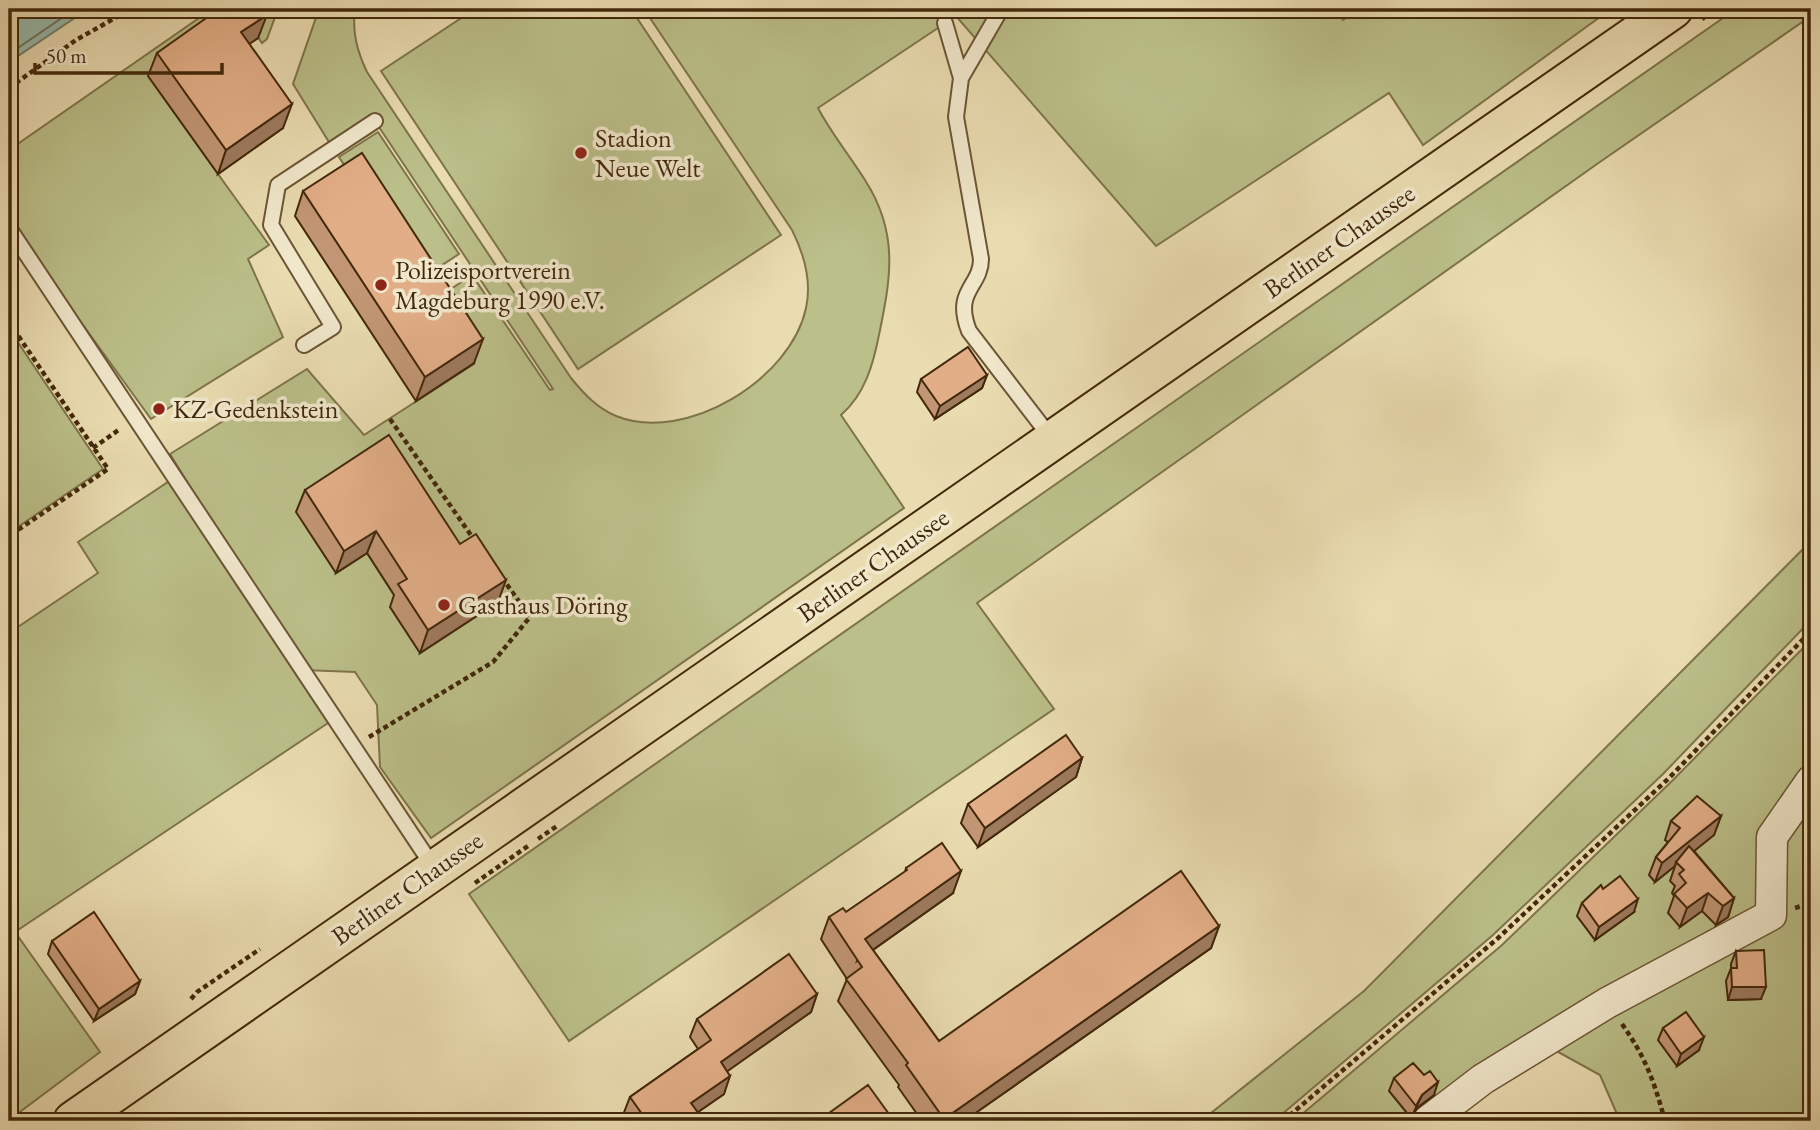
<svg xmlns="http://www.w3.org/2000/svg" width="1820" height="1130" viewBox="0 0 1820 1130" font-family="'EB Garamond',serif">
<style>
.green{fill:#bbbf89;stroke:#7e744a;stroke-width:2;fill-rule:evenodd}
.water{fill:#98bbae;stroke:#76806d;stroke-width:2}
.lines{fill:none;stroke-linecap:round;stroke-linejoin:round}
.shore{stroke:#6d725c;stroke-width:2}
.service-casing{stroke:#6c5534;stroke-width:18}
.minor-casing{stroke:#6c5534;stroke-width:33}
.primary-casing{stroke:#42280b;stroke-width:42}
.path{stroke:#42280b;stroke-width:4.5;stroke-dasharray:5 3.5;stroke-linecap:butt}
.service{stroke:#f1e8cc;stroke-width:14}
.minor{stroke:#f1e8cc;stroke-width:30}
.primary{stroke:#eadcb1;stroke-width:38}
.wall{fill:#c29674;stroke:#42280b;stroke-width:2}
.shaded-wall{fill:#9e7a5e;stroke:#42280b;stroke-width:2}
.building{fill:#e2ae87;stroke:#42280b;stroke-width:2}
.poi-dot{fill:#8f2418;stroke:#f1e8cc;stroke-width:2.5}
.labels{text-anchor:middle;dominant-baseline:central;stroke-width:7;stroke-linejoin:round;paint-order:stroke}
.poi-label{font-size:26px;fill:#42280b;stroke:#f1e8cc;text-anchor:start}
.street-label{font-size:26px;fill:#42280b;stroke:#f1e8cc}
</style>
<rect width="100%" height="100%" fill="#eadcb1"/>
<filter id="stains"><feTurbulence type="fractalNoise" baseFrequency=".00286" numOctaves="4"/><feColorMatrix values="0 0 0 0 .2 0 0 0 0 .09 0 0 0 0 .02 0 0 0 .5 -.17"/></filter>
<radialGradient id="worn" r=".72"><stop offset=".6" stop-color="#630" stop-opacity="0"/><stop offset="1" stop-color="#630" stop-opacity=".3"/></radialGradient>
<path class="green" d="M 212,9 L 278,9 L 267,39 L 262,43 L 246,20 L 218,174 L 269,245 L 248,259 L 283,337 L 151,419 L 9,223 L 9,150 Z
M 319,9 L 355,9 C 352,32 357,51 367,72 L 571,378 C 584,394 597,408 616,416 C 686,444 791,379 806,308 C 812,281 804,254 792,230 L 644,9 L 1335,9 L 1343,20 L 1360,9 L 1611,9 L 1423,145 L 1389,93 L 1156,246 L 956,16 L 818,108 C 831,133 850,156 865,180 C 899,233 891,277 879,335 C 873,365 865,394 841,415 L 904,508 L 431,838 L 380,767 L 377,705 L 355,672 L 304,670 L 334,719 L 15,932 L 100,1052 L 9,1120 L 9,633 L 98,573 L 78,542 L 174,478 L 288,646 L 170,454 L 307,369 L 364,435 L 474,364 L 433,301 L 472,275 L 550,390 L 553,389 L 371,115 L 329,142 L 293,84 ZM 381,458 L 391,590 L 367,553 Z
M 475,9 L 631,9 L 781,235 L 578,369 L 381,71 Z
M 1736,9 L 1811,9 L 1811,16 L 1597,164 L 977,603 L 1054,709 L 569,1041 L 469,894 Z
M 378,132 L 459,254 L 419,280 L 339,157 Z
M 9,329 L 103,469 L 9,533 Z
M 1811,541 L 1811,620 L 1663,774 L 1493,935 L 1274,1121 L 1201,1121 L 1364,991 Z
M 1811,640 L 1811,1121 L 1620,1121 L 1600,1075 L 1542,1043 L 1428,1121 L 1294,1121 L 1502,945 L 1673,780 Z"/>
<path class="water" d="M 9,9 L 88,9 L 9,62 Z"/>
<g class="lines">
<path class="shore" d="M 9,54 L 75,9"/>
<g class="service-casing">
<path id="service" d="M 1627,9 L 1639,31
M 945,23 L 961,78 L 956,117 L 981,259 C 981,287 953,290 969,331 L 1052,439
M 961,78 L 1001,9
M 9,228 L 434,868
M 304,345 L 333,327 L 271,225 L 278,185 L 375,121"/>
</g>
<g class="minor-casing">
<path id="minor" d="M 1428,1121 L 1483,1079 L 1607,1003 L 1771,915 L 1772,837 L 1811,781"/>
</g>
<g class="primary-casing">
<path id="primary" d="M 73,1121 L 1673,9"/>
</g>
<path class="path" d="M 1702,19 L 1716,9
M 9,88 L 76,40 L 131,9
M 9,322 L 108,469 L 9,536
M 390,419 L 475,541
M 93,448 L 120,429
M 369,737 L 493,662 L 530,617 L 503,579
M 538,839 L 557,826
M 475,883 L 528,846
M 1795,908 L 1811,903
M 191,999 L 197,992 L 260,949
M 1622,1024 C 1646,1058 1654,1081 1665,1121
M 1283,1121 L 1497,939 L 1669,778 L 1811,631"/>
<use href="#service" class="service"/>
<use href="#minor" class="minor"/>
<use href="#primary" class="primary"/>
</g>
<path class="wall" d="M 228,15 L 258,38 L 249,44 L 283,128 L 218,174 L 148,76 L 157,53 Z
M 303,191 L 474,363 L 416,401 L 295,216 Z
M 987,375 L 982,388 L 935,419 L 917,392 L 921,379 Z
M 305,490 L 498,602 L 420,653 L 390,607 L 394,595 L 367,553 L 336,573 L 296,512 Z
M 1082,758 L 1076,777 L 978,847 L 961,823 L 968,804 Z
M 1721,816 L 1714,835 L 1694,851 L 1734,898 L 1728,917 L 1716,925 L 1702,911 L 1680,927 L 1668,913 L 1674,896 L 1672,893 L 1675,886 L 1670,881 L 1675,866 L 1655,882 L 1649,875 L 1656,857 L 1668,842 L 1665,840 L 1671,821 Z
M 906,868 L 953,893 L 873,950 L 939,1041 L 1219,926 L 1211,948 L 964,1121 L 922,1121 L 898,1087 L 899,1085 L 838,1001 L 847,979 L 821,939 L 829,917 L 846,912 L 905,872 Z
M 1582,903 L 1634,912 L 1595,940 L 1577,916 Z
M 52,941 L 140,981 L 135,994 L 94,1021 L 48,954 Z
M 1736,951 L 1761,999 L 1728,1000 L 1726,981 L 1731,968 L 1731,964 Z
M 817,994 L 811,1012 L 727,1071 L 724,1094 L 698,1112 L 704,1121 L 628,1121 L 623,1115 L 630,1097 L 698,1049 L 690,1037 L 697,1019 Z
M 1663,1028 L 1699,1050 L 1677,1066 L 1658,1040 Z
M 1394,1078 L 1434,1095 L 1417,1108 L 1411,1118 L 1389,1091 Z"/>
<path class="shaded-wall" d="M 267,15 L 258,38 L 232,56 L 241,32 Z
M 292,104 L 283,128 L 218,174 L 226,150 Z
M 483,339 L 474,363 L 416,401 L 425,377 Z
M 987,375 L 982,388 L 935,419 L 940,406 Z
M 376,531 L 367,553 L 336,573 L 344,551 Z
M 506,580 L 498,602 L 420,653 L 428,630 Z
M 1082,758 L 1076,777 L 978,847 L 985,828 Z
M 1721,816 L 1714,835 L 1678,864 L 1676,862 L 1675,866 L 1655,882 L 1662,863 Z
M 961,871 L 953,893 L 857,961 L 865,939 Z
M 1708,893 L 1702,911 L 1680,927 L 1687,908 Z
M 1734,898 L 1728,917 L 1716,925 L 1723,906 Z
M 1638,899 L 1634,912 L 1595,940 L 1599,927 Z
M 1219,926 L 1211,948 L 964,1121 L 943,1121 L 944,1119 Z
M 140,981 L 135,994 L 94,1021 L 99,1009 Z
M 1732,987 L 1766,987 L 1761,999 L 1728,1000 Z
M 817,994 L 811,1012 L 715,1080 L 721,1062 Z
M 1704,1037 L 1699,1050 L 1677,1066 L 1681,1054 Z
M 730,1076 L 724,1094 L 685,1121 L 691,1103 Z
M 1438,1082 L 1434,1095 L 1417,1108 L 1411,1118 L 1422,1095 Z"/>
<path class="building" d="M 219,9 L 224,9 L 228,15 L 236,9 L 263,9 L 267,15 L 241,32 L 292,104 L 226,150 L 157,53 Z
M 362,153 L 483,339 L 425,377 L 303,191 Z
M 968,347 L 987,375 L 940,406 L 921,379 Z
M 389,435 L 460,544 L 476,534 L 506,580 L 428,630 L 398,584 L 407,579 L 376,531 L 344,551 L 305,490 Z
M 1066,735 L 1082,758 L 985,828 L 968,804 Z
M 1697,796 L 1721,816 L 1662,863 L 1656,857 L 1680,828 L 1671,821 Z
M 942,843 L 961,871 L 865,939 L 939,1041 L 1181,871 L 1219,926 L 944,1119 L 906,1065 L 908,1063 L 846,979 L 862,967 L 829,917 L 843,908 L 846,912 L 907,870 L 906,868 Z
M 1689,846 L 1734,898 L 1723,906 L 1708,893 L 1687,908 L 1674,894 L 1686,883 L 1679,874 L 1684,870 L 1676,862 Z
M 1620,876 L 1638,899 L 1599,927 L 1582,903 L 1601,885 L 1603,889 Z
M 94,912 L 140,981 L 99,1009 L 52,941 Z
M 1764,950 L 1766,987 L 1732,987 L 1731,968 L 1737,968 L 1736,951 Z
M 789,954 L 817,994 L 721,1062 L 730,1076 L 691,1103 L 704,1121 L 647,1121 L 630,1097 L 711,1040 L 697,1019 Z
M 1686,1012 L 1704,1037 L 1681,1054 L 1663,1028 Z
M 1413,1063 L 1424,1075 L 1430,1071 L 1438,1082 L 1422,1095 L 1416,1106 L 1394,1078 Z
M 868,1085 L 894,1121 L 818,1121 Z"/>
<g class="poi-dot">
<circle cx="581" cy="153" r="7"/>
<circle cx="381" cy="285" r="7"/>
<circle cx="159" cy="409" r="7"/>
<circle cx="444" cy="605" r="7"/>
</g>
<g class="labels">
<g class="poi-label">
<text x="595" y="138">Stadion<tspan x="595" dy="30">Neue Welt</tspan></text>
<text x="395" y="270">Polizeisportverein<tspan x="395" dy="30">Magdeburg 1990 e.V.</tspan></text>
<text x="173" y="409">KZ-Gedenkstein</text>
<text x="458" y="605">Gasthaus Döring</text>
</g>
<g class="street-label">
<text transform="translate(1339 241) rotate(-35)">Berliner Chaussee</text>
<text transform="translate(873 565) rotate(-35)">Berliner Chaussee</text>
<text transform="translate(407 888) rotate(-35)">Berliner Chaussee</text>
</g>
</g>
<rect width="1820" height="1130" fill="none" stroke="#eadcb1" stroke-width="35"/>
<rect x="10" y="10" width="1799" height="1109" fill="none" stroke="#42280b" stroke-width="3.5"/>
<rect x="18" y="18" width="1785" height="1095" fill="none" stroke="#42280b" stroke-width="2"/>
<path d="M35 63v10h187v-10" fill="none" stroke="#42280b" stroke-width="3.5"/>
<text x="46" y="63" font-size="21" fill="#42280b" stroke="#f1e8cc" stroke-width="5" paint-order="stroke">50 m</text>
<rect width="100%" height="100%" filter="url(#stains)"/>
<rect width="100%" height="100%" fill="url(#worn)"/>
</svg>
